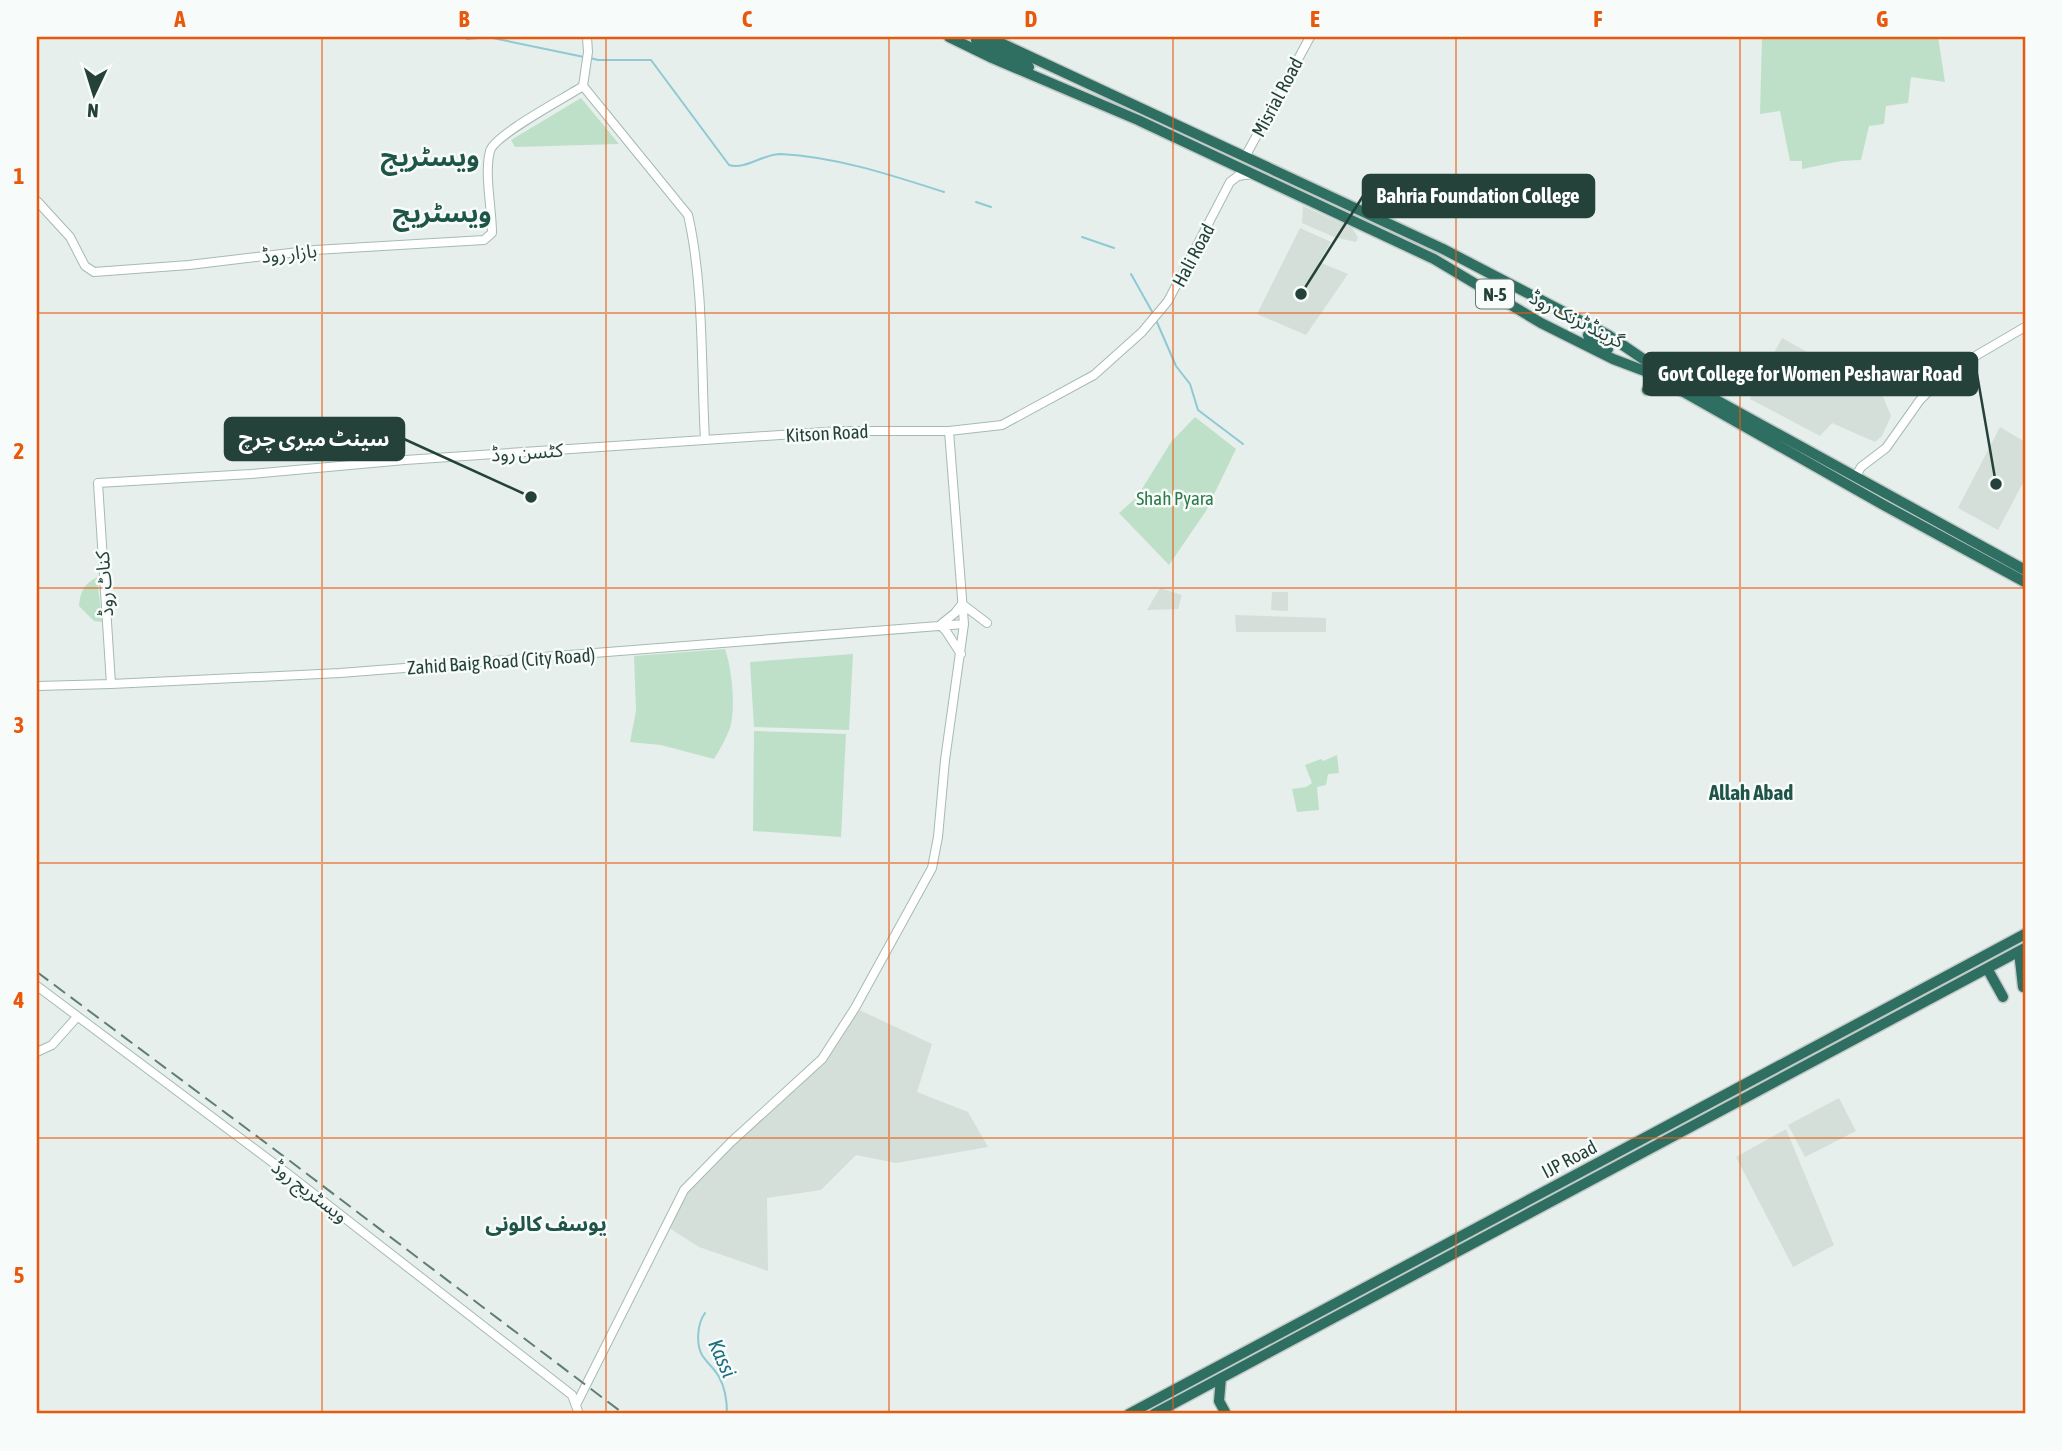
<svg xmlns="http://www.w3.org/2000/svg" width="2062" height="1451" viewBox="0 0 2062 1451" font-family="'Asap Condensed','Noto Sans Arabic',sans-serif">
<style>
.built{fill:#d4dfda}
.green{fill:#bfe0c8}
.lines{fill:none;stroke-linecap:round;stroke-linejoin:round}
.stream{stroke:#8ec9d4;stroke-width:2}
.secondary-casing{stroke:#a4bbb3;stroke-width:10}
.highway-casing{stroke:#c2cac8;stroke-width:13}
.secondary{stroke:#fff;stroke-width:8}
.highway{stroke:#2f6f62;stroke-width:10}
.rail{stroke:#5f7d75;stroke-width:2;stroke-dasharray:14 7;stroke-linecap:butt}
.grid{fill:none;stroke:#e8590c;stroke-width:2;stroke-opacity:0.55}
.labels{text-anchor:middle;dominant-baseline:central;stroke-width:5;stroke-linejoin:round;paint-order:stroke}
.shield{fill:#f7fbf9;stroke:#637a73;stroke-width:2}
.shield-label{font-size:18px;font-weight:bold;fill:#24423a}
.street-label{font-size:19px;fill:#24423a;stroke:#f7fbf9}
.park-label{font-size:19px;fill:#2d7a4b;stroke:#f7fbf9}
.neighbourhood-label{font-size:21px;font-weight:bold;fill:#1f5548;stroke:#f7fbf9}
.water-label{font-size:21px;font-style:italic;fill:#1c6f80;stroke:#f7fbf9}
.district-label{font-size:26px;font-weight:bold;fill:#1f5548;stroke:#f7fbf9}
.leader{fill:none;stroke:#24423a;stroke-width:2.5}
.callout-dot{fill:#24423a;stroke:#f7fbf9;stroke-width:2.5}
.callout{fill:#24423a;stroke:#24423a;stroke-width:2.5}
.callout-label{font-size:21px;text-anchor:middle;font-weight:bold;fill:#fff}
.neatline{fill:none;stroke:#e8590c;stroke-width:2.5}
.grid-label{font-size:23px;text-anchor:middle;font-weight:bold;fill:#e8590c}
</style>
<rect width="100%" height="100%" fill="#e6efeb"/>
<path class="built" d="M 1303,206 L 1352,228 L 1358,237 L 1356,242 L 1334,237 L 1302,223 Z
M 1300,228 L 1331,242 L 1319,262 L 1348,274 L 1306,335 L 1257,314 Z
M 1782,338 L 1845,373 L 1867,358 L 1891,416 L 1882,436 L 1875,442 L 1832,423 L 1820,436 L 1750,399 Z
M 2000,427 L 2025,442 L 2025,479 L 1998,530 L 1958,508 Z
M 1160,588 L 1182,595 L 1178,609 L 1147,610 Z
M 1272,592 L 1288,592 L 1288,611 L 1271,610 Z
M 1235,615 L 1326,618 L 1326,632 L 1236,632 Z
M 855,1008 L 932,1044 L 917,1092 L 968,1112 L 988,1147 L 896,1163 L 856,1155 L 821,1190 L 767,1198 L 768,1271 L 699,1247 L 666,1226 L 684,1190 L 822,1059 Z
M 1839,1098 L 1856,1131 L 1805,1157 L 1788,1125 Z
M 1786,1129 L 1834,1245 L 1793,1267 L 1736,1157 Z"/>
<path class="green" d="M 1762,37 L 1938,37 L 1945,82 L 1911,77 L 1908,103 L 1886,106 L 1884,124 L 1869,126 L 1861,160 L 1841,161 L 1802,169 L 1802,161 L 1790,161 L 1780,111 L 1760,114 Z
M 581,98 L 619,144 L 515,147 L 511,140 Z
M 1195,417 L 1236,449 L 1206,511 L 1169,565 L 1119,513 L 1137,497 L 1171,442 Z
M 97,577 L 102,622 L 94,621 L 79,606 C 80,592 84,584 97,577 Z
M 725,649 C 732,669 736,708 730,728 C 726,739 720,749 714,759 L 661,745 L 630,742 L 636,711 L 634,656 Z
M 853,654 L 849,730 L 754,727 L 750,662 Z
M 754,731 L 846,734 L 841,837 L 753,831 Z
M 1337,755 L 1339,773 L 1328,774 L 1326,785 L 1317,787 L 1319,810 L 1297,812 L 1292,789 L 1306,787 L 1312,783 L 1305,765 L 1321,759 L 1323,761 Z"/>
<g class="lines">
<path class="stream" d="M 465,37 L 467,39 L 488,37 L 584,57
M 590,58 L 598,60 L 651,60 L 729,165 C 746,170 762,154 781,154 C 837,157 891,175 944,192
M 976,202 L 991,207
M 1082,237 L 1114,248
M 1131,274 L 1154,315
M 1156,320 L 1176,366 L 1190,384 L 1198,410 L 1243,444
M 705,1313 C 697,1324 696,1344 702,1355 C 707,1363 715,1369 719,1377 C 726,1389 727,1401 727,1414"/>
<g class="secondary-casing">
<path id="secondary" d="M 583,86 L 688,215 C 704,284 701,369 705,440
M 1245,157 L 1310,37
M 37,201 L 70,237 L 85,266 L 94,272 L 189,265 L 315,250 L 484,240 L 492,233 C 492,209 484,174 490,151 C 494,135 565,98 583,86 L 588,52 L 587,37
M 1856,476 L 1861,467 L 1886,448 L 1920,400 L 1948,372 L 2025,327
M 961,654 L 946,631 L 940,625 L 955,613 L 962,604 L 987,623
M 111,684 L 98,483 L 251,474 L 405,460 L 839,431 L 949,431 L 1002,425 L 1094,375 L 1142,332 L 1168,301 L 1230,182 L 1238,176 L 1252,174
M 37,686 L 111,684 L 340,673 L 964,624
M 37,986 L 292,1177 L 572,1395 L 579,1414
M 37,1052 L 52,1045 L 77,1017
M 577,1403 L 684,1190 L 731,1142 L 822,1059 L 855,1008 L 932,868 L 938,837 L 945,760 L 964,624 L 949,431"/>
</g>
<g class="highway-casing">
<path id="highway" d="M 949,37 L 992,58 L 1138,120 L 1434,259 L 1541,323 L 1613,359 L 1650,373 L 1887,507 L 2025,582
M 988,37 L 1443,249 L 1608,335 L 1649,363 L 2025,570
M 992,41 L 978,37 L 976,40 L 1029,67
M 1599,336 L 1592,332 L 1588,335 L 1589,338 L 1608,349
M 1647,390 L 1655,376
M 2019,952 L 2023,987
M 1988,970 L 2003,997
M 1221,1378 L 1219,1401 L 1225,1412
M 1129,1414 L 2025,934
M 1154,1414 L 2025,948"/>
</g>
<use href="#secondary" class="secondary"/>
<use href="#highway" class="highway"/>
<path class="rail" d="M 37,972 L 290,1161 L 624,1414"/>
</g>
<path class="grid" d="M 322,37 L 322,1414M 606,37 L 606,1414M 889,37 L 889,1414M 1173,37 L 1173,1414M 1456,37 L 1456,1414M 1740,37 L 1740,1414M 37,313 L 2025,313M 37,588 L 2025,588M 37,863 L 2025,863M 37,1138 L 2025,1138"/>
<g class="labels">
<rect class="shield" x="1476" y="279.5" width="38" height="29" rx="5"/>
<g class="shield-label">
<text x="1495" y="294">N-5</text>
</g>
<g class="street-label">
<text transform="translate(1277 97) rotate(-62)">Misrial Road</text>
<text transform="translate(289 253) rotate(-6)">بازار روڈ</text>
<text transform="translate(1193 255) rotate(-62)">Hali Road</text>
<text transform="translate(1577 319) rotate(27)">گرینڈ ٹرنک روڈ</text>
<text transform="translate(827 433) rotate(-3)">Kitson Road</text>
<text transform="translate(527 452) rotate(-4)">کٹسن روڈ</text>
<text transform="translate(104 584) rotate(-94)">کناٹ روڈ</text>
<text transform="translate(501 661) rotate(-4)">Zahid Baig Road (City Road)</text>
<text transform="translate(1569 1159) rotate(-28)">IJP Road</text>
<text transform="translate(310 1191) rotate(37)">ویسٹریج روڈ</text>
</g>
<g class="park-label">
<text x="1175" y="498">Shah Pyara</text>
</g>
<g class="neighbourhood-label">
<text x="1751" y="792">Allah Abad</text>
<text x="546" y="1223">یوسف کالونی</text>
</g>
<g class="water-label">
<text transform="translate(723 1358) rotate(66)">Kassi</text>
</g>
<g class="district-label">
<text x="430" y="157">ویسٹریج</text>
<text x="442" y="213">ویسٹریج</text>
</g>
</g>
<path class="leader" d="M1301 294L1363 196M1996 484L1977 374M531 497L404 439"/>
<g class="callout-dot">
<circle cx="1301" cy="294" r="7"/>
<circle cx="1996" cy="484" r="7"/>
<circle cx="531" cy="497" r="7"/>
</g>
<g class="callout">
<rect x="1363" y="175" width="231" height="42" rx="7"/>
<rect x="1644" y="353" width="333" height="42" rx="7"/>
<rect x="225" y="418" width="179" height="42" rx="7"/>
</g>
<g class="callout-label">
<text x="1478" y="203">Bahria Foundation College</text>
<text x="1810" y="381">Govt College for Women Peshawar Road</text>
<text x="314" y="446">سینٹ میری چرچ</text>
</g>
<rect width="2062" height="1451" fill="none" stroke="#f7fbf9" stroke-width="77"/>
<g transform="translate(94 94) rotate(184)" stroke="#f7fbf9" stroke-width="5" paint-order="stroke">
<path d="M0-5L12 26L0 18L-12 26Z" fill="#24423a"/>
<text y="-10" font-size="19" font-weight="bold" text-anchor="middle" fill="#24423a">N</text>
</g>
<rect x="38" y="38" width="1986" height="1374" class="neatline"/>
<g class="grid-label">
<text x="180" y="27">A</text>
<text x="464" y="27">B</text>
<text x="747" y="27">C</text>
<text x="1031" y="27">D</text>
<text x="1315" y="27">E</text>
<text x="1598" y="27">F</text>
<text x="1882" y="27">G</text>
<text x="19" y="184">1</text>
<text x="19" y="459">2</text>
<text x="19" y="733">3</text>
<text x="19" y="1008">4</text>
<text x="19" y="1283">5</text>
</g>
</svg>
